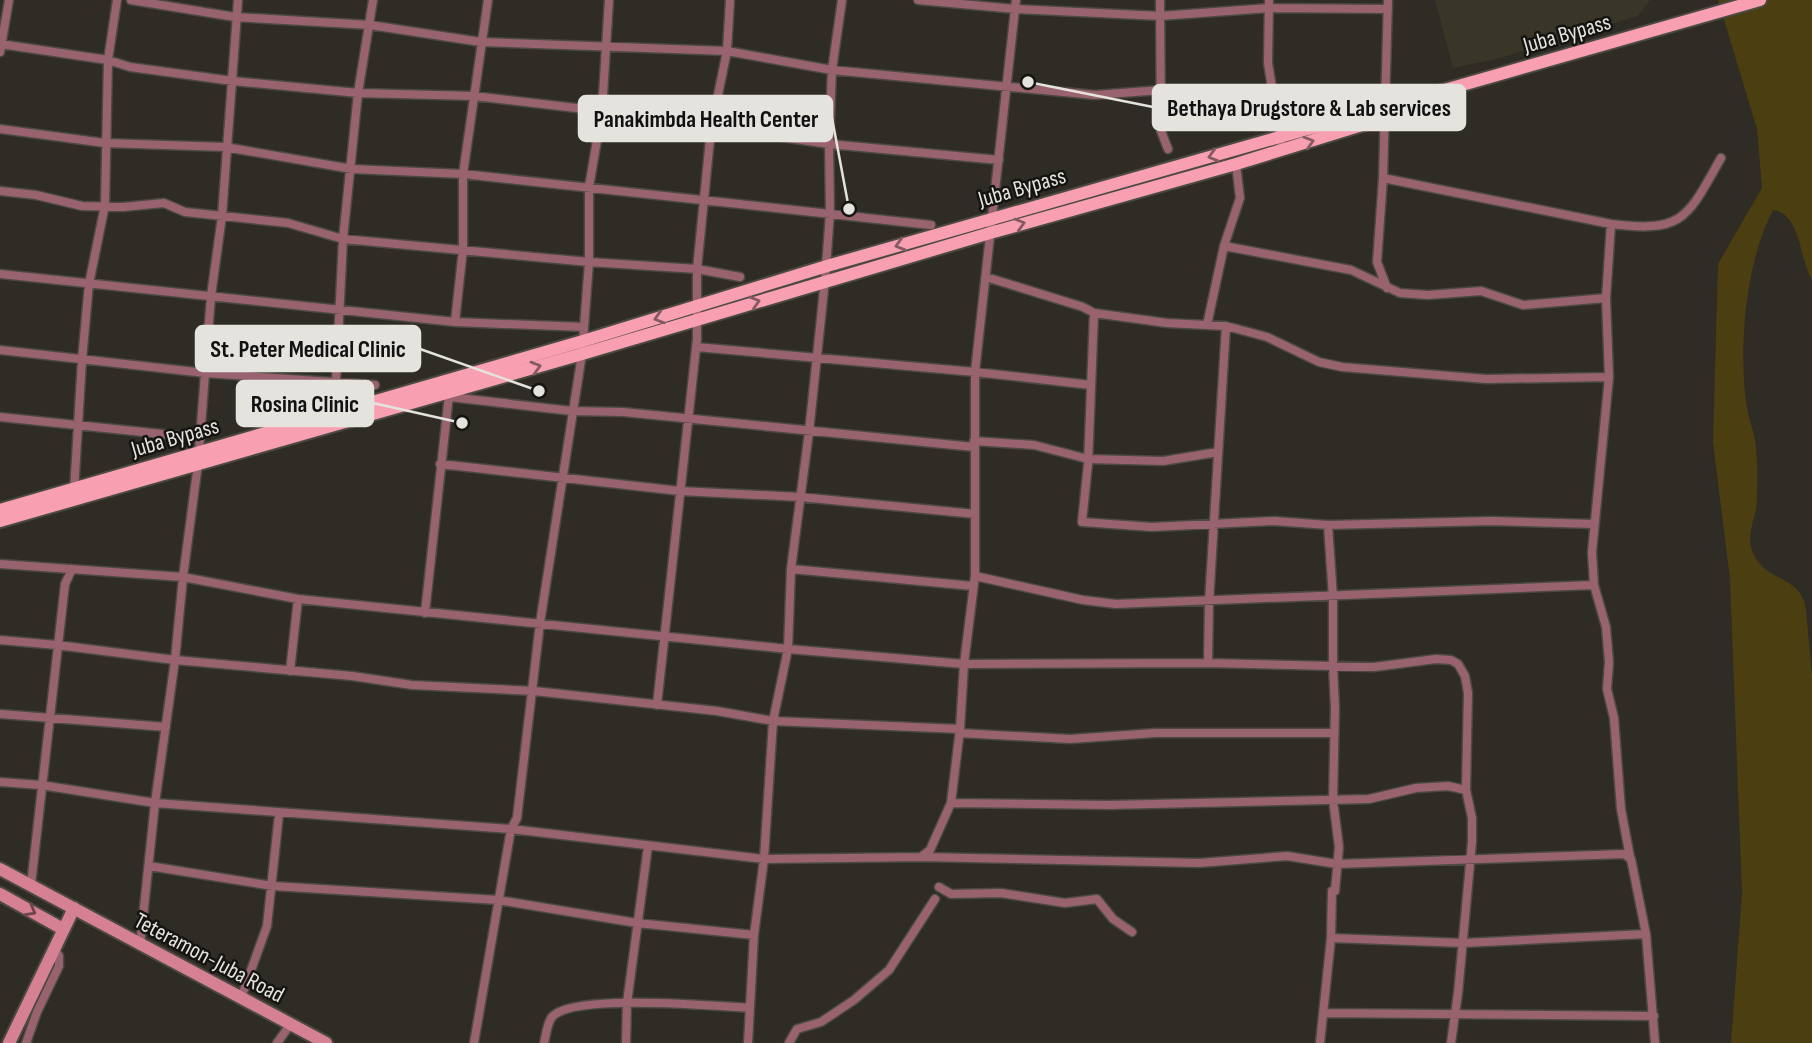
<svg xmlns="http://www.w3.org/2000/svg" width="1812" height="1043" viewBox="0 0 1812 1043" font-family="'Sofia Sans Condensed',sans-serif">
<style>
.built{fill:#393527}
.green{fill:#4b3e11}
.lines{fill:none;stroke-linecap:round;stroke-linejoin:round}
.street-casing{stroke:#4b4942;stroke-width:11}
.secondary-casing{stroke:#4b4942;stroke-width:16}
.primary-casing{stroke:#4b4942;stroke-width:16}
.street{stroke:#98636e;stroke-width:8}
.secondary{stroke:#d68193;stroke-width:12}
.primary{stroke:#f8a0b2;stroke-width:12}
.oneway{stroke:#865a62}
.oneway2{stroke:#6c454c}
.labels{text-anchor:middle;dominant-baseline:central;stroke-width:5;stroke-linejoin:round;paint-order:stroke}
.street-label{font-size:23px;fill:#e5e3de;stroke:#151411}
.leader{fill:none;stroke:#e5e3de;stroke-width:2.5}
.callout-dot{fill:#e5e3de;stroke:#151411;stroke-width:2.5}
.callout{fill:#e5e3de;stroke:#e5e3de;stroke-width:2.5}
.callout-label{font-size:24px;text-anchor:middle;font-weight:bold;fill:#111}
</style>
<rect width="100%" height="100%" fill="#2e2c24"/>
<path class="built" d="M 1435,0 L 1650,0 L 1638,16 L 1496,59 L 1453,68 Z"/>
<path class="green" d="M 1718,0 L 1812,0 L 1812,280 C 1799,258 1801,214 1773,210 C 1745,263 1738,350 1747,409 C 1749,419 1753,429 1755,440 C 1758,458 1757,480 1757,498 C 1757,516 1746,533 1752,551 C 1765,584 1802,574 1806,610 L 1812,675 L 1812,1043 L 1731,1043 L 1742,893 L 1730,579 L 1713,442 L 1718,264 L 1762,188 L 1757,129 Z"/>
<g class="lines">
<g class="street-casing">
<path id="street" d="M 131,0 L 235,17 L 370,25 L 481,42 L 727,51 L 832,70 L 1095,95 L 1161,90
M 918,0 L 1015,9 L 1160,16 L 1269,8 L 1388,9
M 1160,0 L 1161,131 L 1168,149
M 1269,0 L 1268,63 L 1282,150
M 0,44 L 108,60 L 130,67 L 233,81 L 358,93 L 474,96 L 602,111 L 829,144 L 999,160
M 0,52 L 9,0
M 0,129 L 105,143 L 225,147 L 352,169 L 463,174 L 931,225
M 1383,178 L 1611,224 C 1684,233 1687,218 1721,158
M 0,191 L 36,195 L 82,206 L 123,207 L 164,203 L 185,212 L 288,223 L 343,239 L 589,262 L 697,269 L 740,277
M 1611,224 L 1606,298 L 1609,377 L 1592,552 L 1594,585 L 1606,627 L 1609,662 L 1607,689 L 1614,718 L 1621,809 L 1630,857
M 1224,246 L 1351,270 L 1400,293 L 1428,295 L 1481,291 L 1523,305 L 1606,298
M 0,274 L 455,322 L 584,327
M 986,277 L 1083,307 L 1094,313 L 1167,323 L 1226,326 L 1267,337 L 1319,362 L 1342,367 L 1486,379 L 1609,377
M 1387,288 L 1377,262 L 1383,178 L 1388,0
M 1094,313 L 1088,464 L 1082,522 L 1152,527 L 1274,521 L 1328,525 L 1491,521 L 1594,524
M 455,322 L 463,249 L 463,174 L 488,0
M 1207,325 L 1224,246 L 1240,198 L 1236,164
M 696,347 L 975,372 L 1091,385
M 0,350 L 205,373 L 375,385
M 336,381 L 343,239 L 358,93 L 373,0
M 450,397 L 572,411 L 623,412 L 974,447
M 0,417 L 200,438
M 974,441 L 1034,445 L 1088,459 L 1163,461 L 1218,452
M 440,464 L 680,491 L 800,497 L 975,514
M 74,491 L 82,360 L 89,284 L 105,205 L 108,60 L 117,0
M 0,564 L 183,577 L 298,599 L 788,649 L 964,664 L 1208,663 L 1374,667 L 1436,659 L 1451,660 L 1458,664 L 1465,676 L 1468,693 L 1466,790
M 791,569 L 973,586
M 975,576 L 1083,600 L 1116,604 C 1276,599 1435,592 1594,585
M 425,613 L 449,395
M 0,640 L 57,645 L 175,660 L 352,676 L 412,685 L 534,691 L 717,711 L 773,721 L 960,729
M 1208,663 L 1209,602 L 1226,326
M 290,671 L 298,599
M 657,705 L 697,339 L 697,269 L 711,129 L 727,51 L 730,0
M 0,714 L 166,727
M 959,733 L 1070,739 L 1155,733 L 1334,733
M 0,782 L 41,785 L 155,803 L 511,829 L 764,859 L 921,857 L 930,850 L 951,803 L 960,729 L 964,664 L 975,576 L 975,372 L 1016,0
M 951,803 L 1109,805 L 1369,799 L 1416,788 L 1448,786 L 1466,790 L 1472,818 L 1472,842 L 1458,993 L 1451,1043
M 921,857 L 1199,863 L 1287,856 L 1337,864 L 1624,854 L 1631,859 L 1646,934 L 1655,1043
M 149,866 L 273,886 L 498,900 L 637,923 L 754,935
M 31,885 L 65,584 L 72,569
M 939,887 L 951,894 L 1001,893 L 1065,903 L 1097,899 L 1113,919 L 1132,932
M 1331,938 L 1463,943 L 1646,934
M 140,946 L 155,803 L 175,660 L 183,577 L 198,464 L 211,296 L 222,216 L 238,0
M 241,998 L 267,926 L 279,814
M 1323,1013 L 1654,1016
M 26,1043 L 37,1012 L 59,966 L 59,956 L 53,947
M 277,1043 L 290,1025
M 474,1043 L 511,829 L 517,818 L 540,623 L 582,354 L 589,262 L 589,187 L 602,111 L 609,0
M 544,1043 C 546,1036 547,1023 552,1017 C 572,993 716,1006 750,1008
M 626,1043 L 627,1003 L 648,846
M 748,1043 L 754,935 L 764,859 L 773,721 L 788,649 L 791,569 L 809,432 L 825,280 L 830,213 L 829,144 L 832,70 L 842,0
M 789,1043 L 797,1029 L 821,1022 L 854,1000 L 889,970 L 935,899
M 1320,1043 L 1331,938 L 1332,891 L 1335,891 L 1339,847 L 1333,800 L 1335,708 L 1333,666 L 1333,598 L 1328,525"/>
</g>
<g class="secondary-casing">
<path id="secondary" d="M 0,869 L 326,1043
M 0,894 L 63,929
M 9,1043 L 74,908"/>
</g>
<g class="primary-casing">
<path id="primary" d="M 0,510 L 583,341 L 827,266 L 1760,0
M 0,521 L 582,354 L 990,233 L 1236,164 L 1456,96"/>
</g>
<use href="#street" class="street"/>
<use href="#secondary" class="secondary"/>
<use href="#primary" class="primary"/>
</g>
<defs><path id="oneway-chevron" d="M-2-3.5L2.5 0L-2 3.5" fill="none" stroke-width="1.6" stroke-linecap="round" stroke-linejoin="round" transform="scale(1.75)"/></defs>
<g class="oneway">
<use href="#oneway-chevron" transform="translate(1309 142) rotate(-17)"/>
<use href="#oneway-chevron" transform="translate(1213 156) rotate(164)"/>
<use href="#oneway-chevron" transform="translate(1020 224) rotate(-16)"/>
<use href="#oneway-chevron" transform="translate(900 245) rotate(164)"/>
<use href="#oneway-chevron" transform="translate(755 302) rotate(-17)"/>
<use href="#oneway-chevron" transform="translate(659 318) rotate(163)"/>
<use href="#oneway-chevron" transform="translate(536 367) rotate(-16)"/>
</g>
<use class="oneway2" href="#oneway-chevron" transform="translate(31 911) rotate(29)"/>
<g class="labels">
<g class="street-label">
<text transform="translate(1567 34) rotate(-16)">Juba Bypass</text>
<text transform="translate(1022 188) rotate(-16)">Juba Bypass</text>
<text transform="translate(175 438) rotate(-16)">Juba Bypass</text>
<text transform="translate(209 958) rotate(28)">Teteramon-Juba Road</text>
</g>
</g>
<path class="leader" d="M1028 82L1153 107M849 209L832 118M539 391L420 349M462 423L373 403"/>
<g class="callout-dot">
<circle cx="1028" cy="82" r="7"/>
<circle cx="849" cy="209" r="7"/>
<circle cx="539" cy="391" r="7"/>
<circle cx="462" cy="423" r="7"/>
</g>
<g class="callout">
<rect x="1153" y="85" width="312" height="45" rx="7"/>
<rect x="579" y="96" width="253" height="45" rx="7"/>
<rect x="196" y="326" width="224" height="45" rx="7"/>
<rect x="237" y="381" width="136" height="45" rx="7"/>
</g>
<g class="callout-label">
<text x="1309" y="116">Bethaya Drugstore &amp; Lab services</text>
<text x="706" y="127">Panakimbda Health Center</text>
<text x="308" y="357">St. Peter Medical Clinic</text>
<text x="305" y="412">Rosina Clinic</text>
</g>
</svg>
